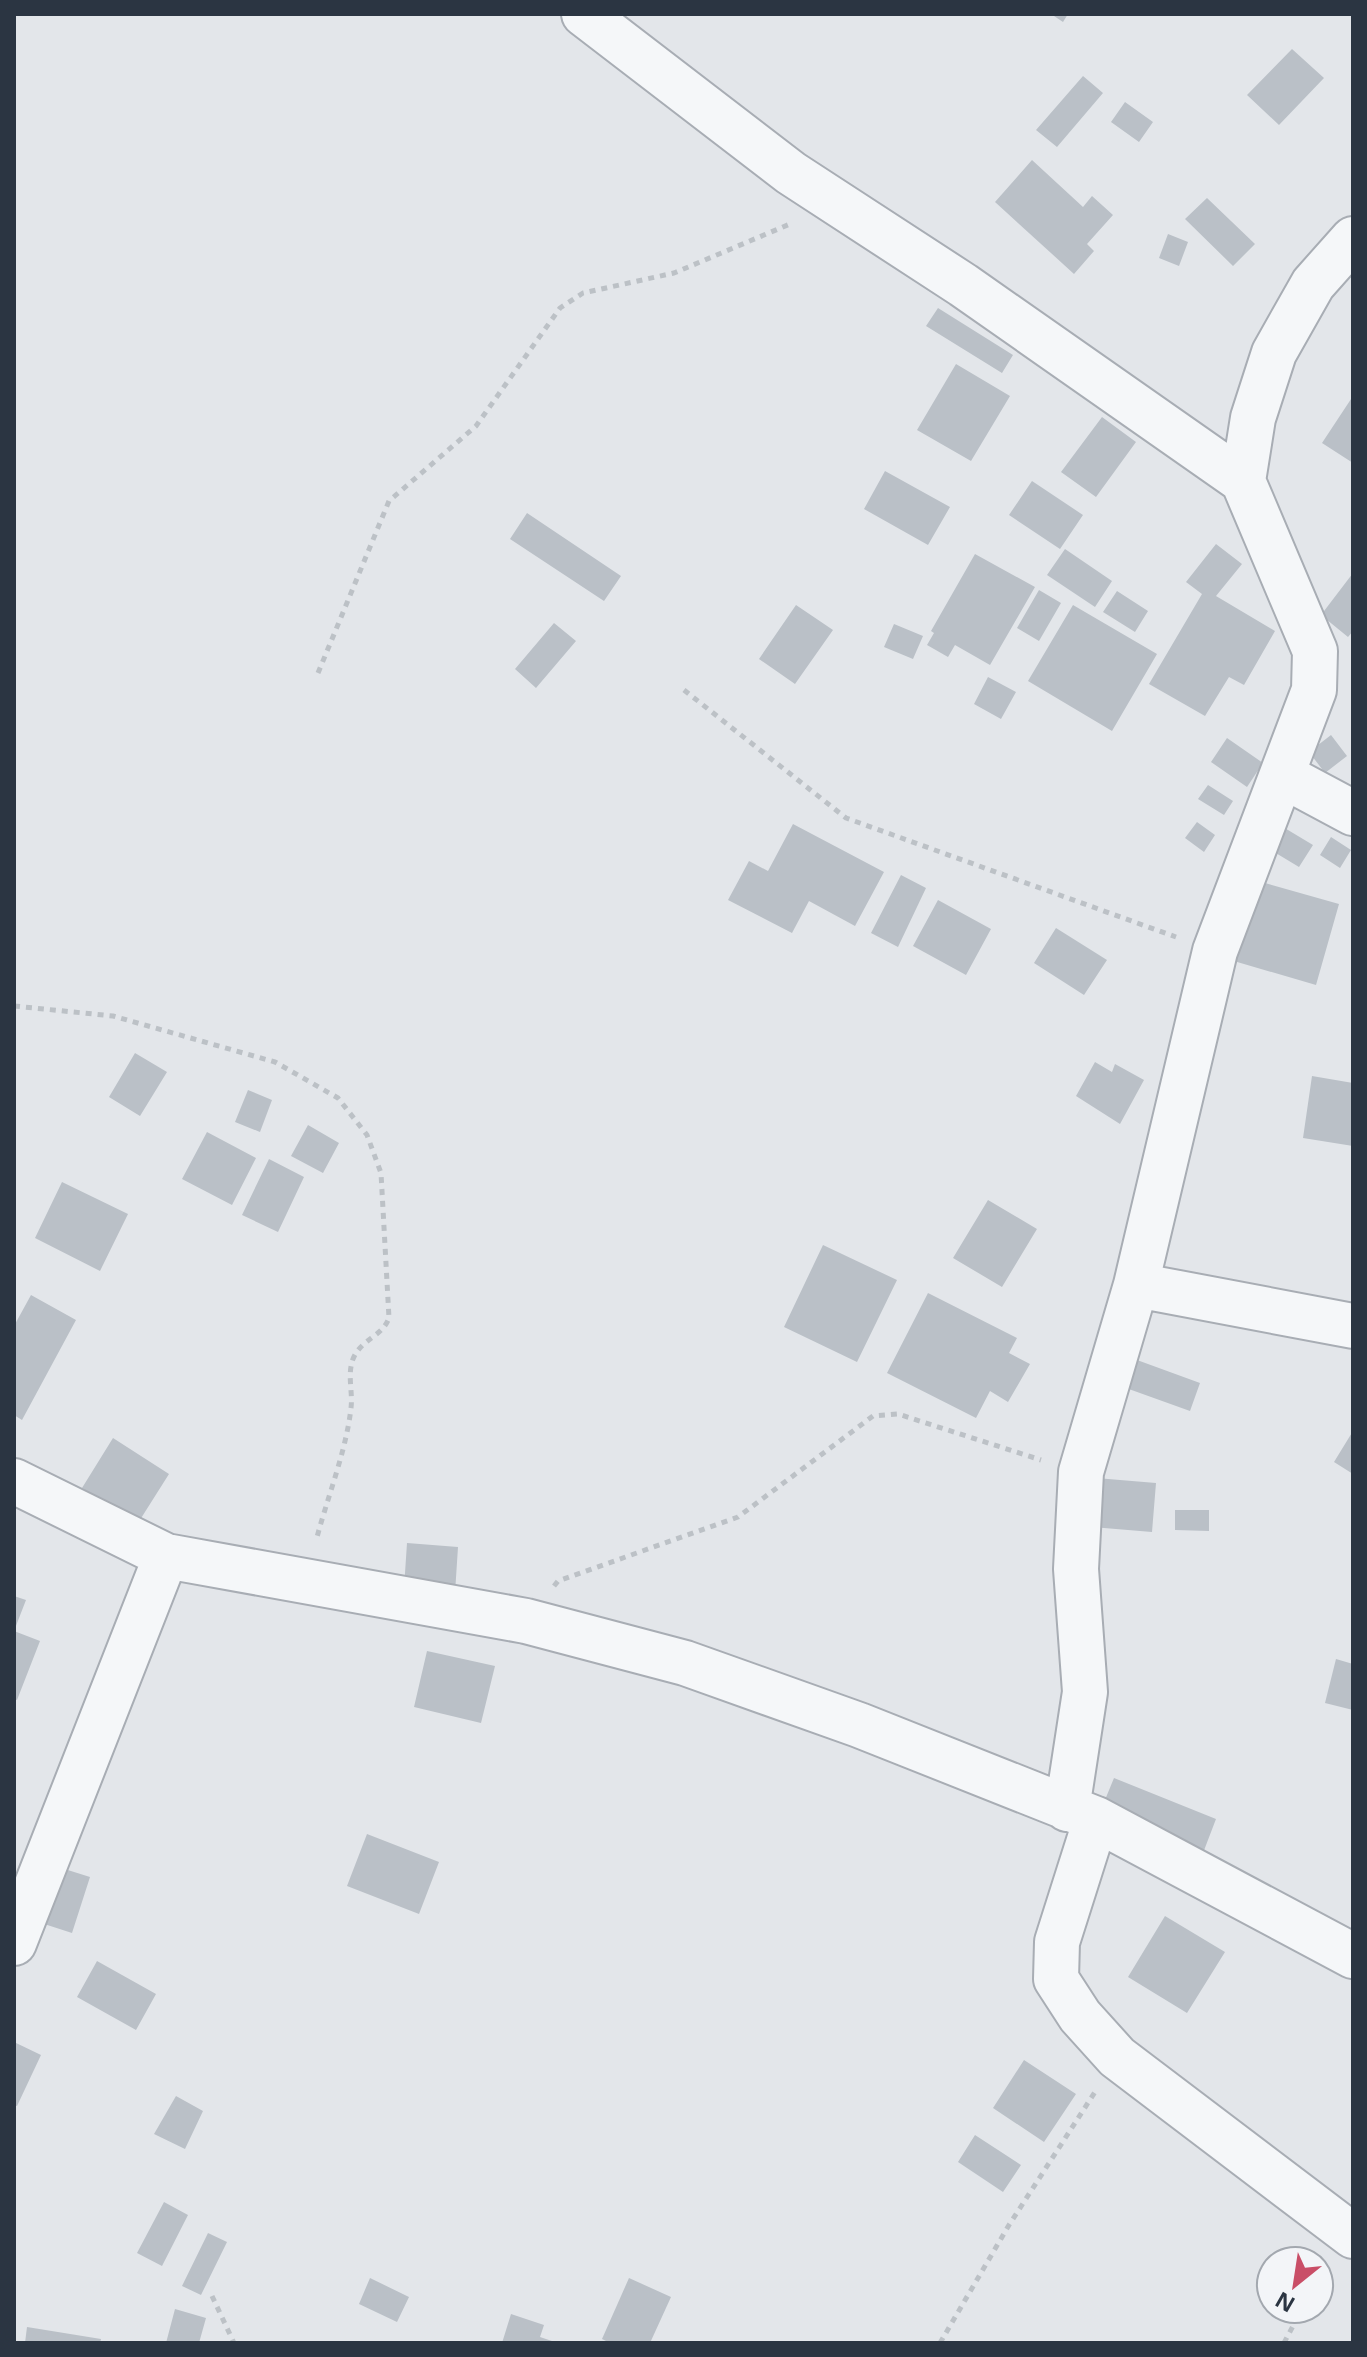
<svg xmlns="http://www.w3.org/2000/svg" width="1367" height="2357" viewBox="0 0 1367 2357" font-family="'Open Sans',sans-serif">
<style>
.building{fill:#bac0c7}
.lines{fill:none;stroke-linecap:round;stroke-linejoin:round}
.minor-casing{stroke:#a8adb4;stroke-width:48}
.path{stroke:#bcc1c6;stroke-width:5;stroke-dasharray:6 6;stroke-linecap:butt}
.minor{stroke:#f5f7f9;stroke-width:44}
</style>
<rect width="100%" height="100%" fill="#e3e6ea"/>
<path class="building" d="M 1051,14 L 1068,14 L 1063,22 Z
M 1292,49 L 1324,78 L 1279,125 L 1247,95 Z
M 1083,76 L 1103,93 L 1057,147 L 1036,130 Z
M 1125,102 L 1153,122 L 1139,142 L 1111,122 Z
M 1032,160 L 1083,207 L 1092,196 L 1113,215 L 1087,244 L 1094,251 L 1074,274 L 995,202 Z
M 1207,198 L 1255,244 L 1233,266 L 1185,219 Z
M 1168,234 L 1188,242 L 1179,266 L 1159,258 Z
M 938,308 L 1013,355 L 1002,373 L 926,326 Z
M 956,364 L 1010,396 L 971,461 L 917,430 Z
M 1353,396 L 1353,463 L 1322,443 Z
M 1102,417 L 1136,442 L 1096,497 L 1061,472 Z
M 885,471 L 950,507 L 928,545 L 864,509 Z
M 1032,481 L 1083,515 L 1060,549 L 1009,515 Z
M 527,513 L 621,576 L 604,601 L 510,539 Z
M 1216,544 L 1242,564 L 1216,596 L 1275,631 L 1244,685 L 1229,677 L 1205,716 L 1149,684 L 1202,594 L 1186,582 Z
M 1065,549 L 1112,581 L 1095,607 L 1047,575 Z
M 975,554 L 1035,587 L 990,665 L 955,645 L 948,657 L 927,645 L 934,633 L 931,631 Z
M 1353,573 L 1353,631 L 1348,637 L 1321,615 Z
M 1039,590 L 1061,603 L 1039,641 L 1017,628 Z
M 1117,591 L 1148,611 L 1135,632 L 1103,612 Z
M 796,605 L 833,630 L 795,684 L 759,659 Z
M 1073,605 L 1157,654 L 1112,731 L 1028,681 Z
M 554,623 L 576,641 L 536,688 L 515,669 Z
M 894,624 L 923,636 L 913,659 L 884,647 Z
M 988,677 L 1016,692 L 1001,719 L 974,704 Z
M 1331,735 L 1347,756 L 1325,773 L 1309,752 Z
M 1227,738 L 1263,763 L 1247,787 L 1211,762 Z
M 1208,785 L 1233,801 L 1224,815 L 1198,799 Z
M 1197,822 L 1215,835 L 1204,852 L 1185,838 Z
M 793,824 L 884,872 L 855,926 L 809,901 L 792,933 L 728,900 L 749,861 L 768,871 Z
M 1283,827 L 1313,845 L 1299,867 L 1269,849 Z
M 1331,837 L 1351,850 L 1340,868 L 1320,855 Z
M 901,875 L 926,888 L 898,947 L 871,933 Z
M 1251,879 L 1339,904 L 1316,985 L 1227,959 Z
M 938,900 L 991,929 L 966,975 L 913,946 Z
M 1056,928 L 1107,960 L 1084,995 L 1034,963 Z
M 135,1053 L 167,1072 L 140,1116 L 109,1097 Z
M 1095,1062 L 1112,1072 L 1115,1064 L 1144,1080 L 1120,1124 L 1076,1096 Z
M 1312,1076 L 1353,1083 L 1353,1146 L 1303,1138 Z
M 248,1090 L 272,1100 L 260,1132 L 235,1122 Z
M 308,1125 L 339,1143 L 323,1173 L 291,1156 Z
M 207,1132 L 256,1158 L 232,1205 L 182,1179 Z
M 269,1159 L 304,1177 L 278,1232 L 242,1215 Z
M 62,1182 L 128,1214 L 100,1271 L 35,1238 Z
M 988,1200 L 1037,1229 L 1002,1287 L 953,1258 Z
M 823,1245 L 897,1280 L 857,1362 L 784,1327 Z
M 928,1293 L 1017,1338 L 1009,1353 L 1030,1364 L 1008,1402 L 990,1391 L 976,1418 L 887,1373 Z
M 31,1295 L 76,1320 L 22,1420 L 14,1415 L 14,1326 Z
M 1137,1360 L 1200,1383 L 1190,1411 L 1126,1388 Z
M 1353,1431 L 1353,1474 L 1334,1462 Z
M 113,1438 L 169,1474 L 138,1523 L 82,1488 Z
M 1096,1478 L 1156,1483 L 1152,1532 L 1092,1527 Z
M 1175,1510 L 1209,1510 L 1209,1531 L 1175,1530 Z
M 407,1543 L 458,1547 L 455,1593 L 404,1588 Z
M 14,1596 L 26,1600 L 14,1631 L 40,1641 L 17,1700 L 14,1699 Z
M 427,1651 L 495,1666 L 481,1723 L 414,1707 Z
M 1336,1659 L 1353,1664 L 1353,1710 L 1325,1703 Z
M 1114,1778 L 1216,1819 L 1203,1853 L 1100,1812 Z
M 367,1834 L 439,1862 L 419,1914 L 347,1886 Z
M 55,1866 L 90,1877 L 72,1933 L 38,1922 Z
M 1165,1916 L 1225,1952 L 1187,2013 L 1128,1977 Z
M 97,1961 L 156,1994 L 136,2030 L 77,1997 Z
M 14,2042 L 41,2055 L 17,2106 L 14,2105 Z
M 1024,2060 L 1076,2094 L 1044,2142 L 993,2108 Z
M 176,2096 L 203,2111 L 185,2149 L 154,2134 Z
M 975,2135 L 1021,2165 L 1003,2192 L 958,2162 Z
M 164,2202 L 188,2215 L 162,2266 L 137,2253 Z
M 208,2233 L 227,2242 L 201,2295 L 182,2286 Z
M 370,2278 L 409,2297 L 397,2322 L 359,2304 Z
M 629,2278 L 671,2297 L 650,2343 L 610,2343 L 602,2339 Z
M 175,2309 L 206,2318 L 199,2343 L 166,2343 Z
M 511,2314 L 544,2325 L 540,2337 L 558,2343 L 502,2343 Z
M 27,2327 L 101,2339 L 100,2343 L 25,2343 Z"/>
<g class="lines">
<g class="minor-casing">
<path id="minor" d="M 584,14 L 791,173 L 963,285 L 1243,481
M 1282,775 L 1353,813
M 1136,1285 L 1353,1326
M 14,1481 L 166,1556 L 526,1621 L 685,1663 L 859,1725 L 1096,1819 L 1353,1956
M 1067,1809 L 1085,1692 L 1076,1569 L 1081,1472 L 1136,1285 L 1215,951 L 1314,690 L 1315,651 L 1243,481 L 1253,418 L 1274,353 L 1313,284 L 1353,239
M 1096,1819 L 1057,1942 L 1056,1979 L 1080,2016 L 1117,2057 L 1353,2236
M 14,1943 L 166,1556"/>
</g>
<path class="path" d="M 318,673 L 389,501 L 476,426 L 560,308 L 583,293 L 674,273 L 790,224
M 684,690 L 846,818 L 1176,937
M 14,1006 L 113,1016 L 275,1062 L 338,1098 L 367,1135 L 381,1173 L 389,1318 C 382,1337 361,1339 353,1359 C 347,1375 353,1392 351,1408 C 346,1452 327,1498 316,1541
M 554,1586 L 558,1581 L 738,1517 L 873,1416 L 898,1414 L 1041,1460
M 1319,2280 L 1327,2268
M 212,2296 L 234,2343
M 940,2343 L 1009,2225 L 1095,2092
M 1284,2343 L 1302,2309"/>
<use href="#minor" class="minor"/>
</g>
<rect width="1367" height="2357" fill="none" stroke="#2b3542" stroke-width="32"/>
<g transform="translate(1295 2285) rotate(210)"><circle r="38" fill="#f3f5f8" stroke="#a3a8af" stroke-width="2"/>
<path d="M0-6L14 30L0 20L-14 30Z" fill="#c94e67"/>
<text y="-12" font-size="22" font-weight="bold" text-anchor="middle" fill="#2b3542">N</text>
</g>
</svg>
